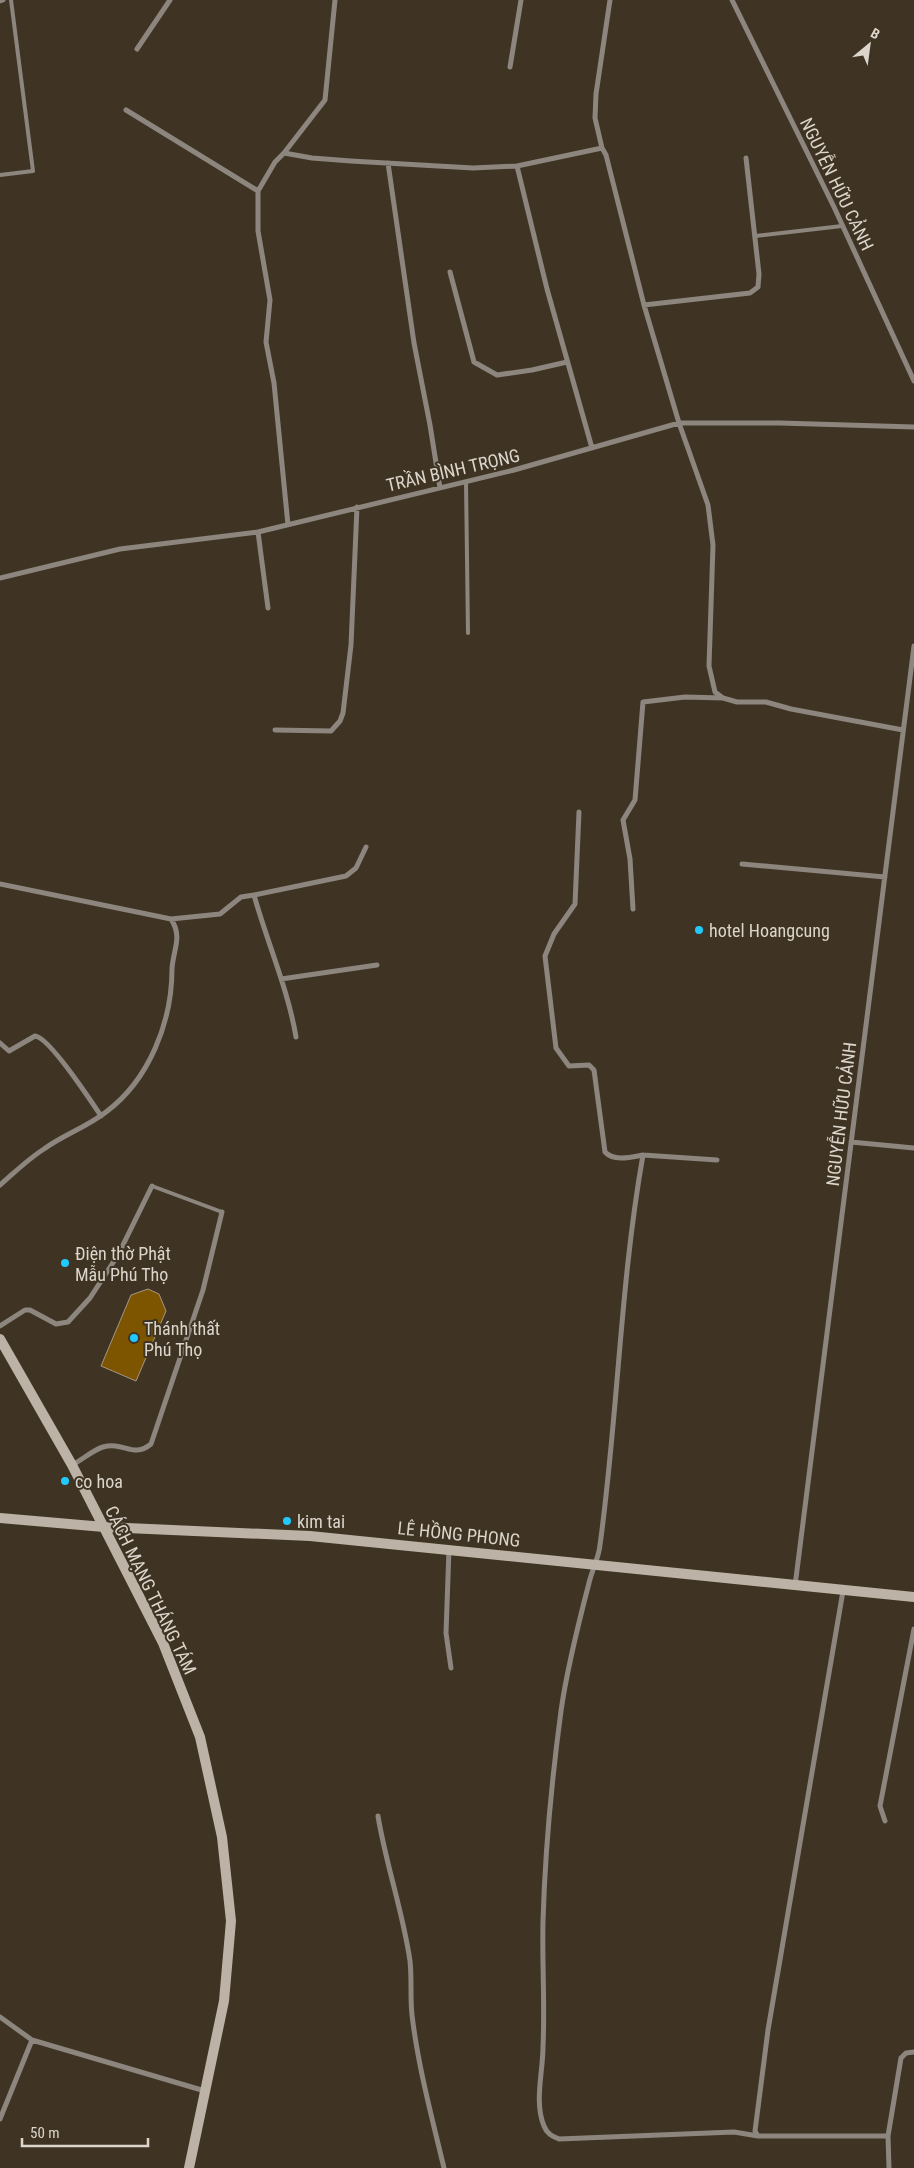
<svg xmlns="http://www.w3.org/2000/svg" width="914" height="2168" viewBox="0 0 914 2168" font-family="'Roboto Condensed',sans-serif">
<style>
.building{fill:#7d5400;stroke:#a59784}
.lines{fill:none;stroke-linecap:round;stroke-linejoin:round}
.lane{stroke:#8c867e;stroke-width:4}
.street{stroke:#8c867e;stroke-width:5}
.secondary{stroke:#bcb3a6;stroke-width:10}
.poi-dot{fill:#21c9fd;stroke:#3f3424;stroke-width:2}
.labels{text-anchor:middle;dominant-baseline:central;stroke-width:4;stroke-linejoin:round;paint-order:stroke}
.street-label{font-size:18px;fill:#dcd5cb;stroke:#3f3424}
.poi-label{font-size:18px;fill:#dcd5cb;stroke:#3f3424;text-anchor:start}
</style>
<rect width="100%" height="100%" fill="#3f3424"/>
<path class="building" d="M 148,1289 L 159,1294 L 166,1311 L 136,1381 L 101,1366 L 131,1295 Z"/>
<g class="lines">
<path class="lane" d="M 0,175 L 33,171 L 11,0
M 755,236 L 842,226
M 466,482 L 468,633
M 152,1186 L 222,1212"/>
<path class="street" d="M 732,0 L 834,207 L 914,381
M 0,1 L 3,0
M 137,49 L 170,0
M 510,67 L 521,0
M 126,110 L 258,191
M 602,148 L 595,118 L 596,94 L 610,0
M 284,153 L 325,100 L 335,0
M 388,163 L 414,343 L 430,425 L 440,488
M 517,166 L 547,289 L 592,448
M 450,272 L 474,362 L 497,375 L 532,370 L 567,362
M 644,305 L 750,293 L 758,287 L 759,274 L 746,158
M 288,525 L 274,383 L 266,342 L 270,300 L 258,231 L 258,191 L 275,162 L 284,153 L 312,158 L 351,161 L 473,168 L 517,166 L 602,148 L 606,155 L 644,305 L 679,423 L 708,505 L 713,545 L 709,666 L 715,692 L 723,698 L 737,702 L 766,702 L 791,709 L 903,730
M 258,532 L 268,608
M 0,578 L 120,549 L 258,532 L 514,470 L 679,423 L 780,423 L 914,427
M 275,730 L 331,731 L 340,721 L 343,713 L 351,645 L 357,507
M 579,812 L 575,904 L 554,934 L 545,956 L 556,1048 L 569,1066 L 589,1065 L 594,1070 L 605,1152 C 614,1162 632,1157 643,1155 C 620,1284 618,1415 600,1545 C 599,1557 592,1570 589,1583 C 578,1625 567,1668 561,1711 C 552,1778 545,1853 543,1921 C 542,1963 545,2005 543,2047 C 543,2072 534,2102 544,2126 C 547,2134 552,2136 559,2139 L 734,2132 L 758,2136
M 742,864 L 885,877
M 0,884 L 171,919 C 183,937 173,950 172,969 C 172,1022 149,1080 106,1112 C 87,1127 63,1135 44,1149 C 28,1159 14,1173 0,1185
M 254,895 L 346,876 L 356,868 L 366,847
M 633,909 L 630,859 L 623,820 L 635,800 L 643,702 L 685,697 L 723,698
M 171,919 L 220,914 L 241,897 L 254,895 C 267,942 288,989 296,1037
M 281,979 L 377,965
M 0,1043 L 9,1051 L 35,1036 C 49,1037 91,1101 101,1116
M 851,1142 L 914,1148
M 643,1155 L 717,1160
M 0,1326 L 25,1310 L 30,1310 L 56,1324 L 68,1322 L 90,1298 L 118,1255 L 152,1186
M 72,1465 C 82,1460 93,1450 103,1447 C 124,1441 133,1459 151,1444 L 203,1290 L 222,1212
M 449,1549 L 446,1633 L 451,1668
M 795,1586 L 914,646
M 843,1591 L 768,2030 L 755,2131 L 758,2136 L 888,2136 L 889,2168
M 378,1816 C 386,1865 403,1912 410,1961 C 412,1979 410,1997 412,2015 C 418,2066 432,2118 444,2168
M 885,1821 L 880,1806 L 914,1629
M 0,2017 L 32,2040
M 0,2119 L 32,2040 L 205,2091
M 888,2136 L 901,2058 L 906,2053 L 914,2052"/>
<path class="secondary" d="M 0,1339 L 72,1465 L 163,1643 L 200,1737 L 222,1837 L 231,1921 L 224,2001 L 189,2168
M 0,1518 L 104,1527 L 310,1536 L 914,1597"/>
</g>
<g class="poi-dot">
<circle cx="699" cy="930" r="5"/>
<circle cx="65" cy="1263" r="5"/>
<circle cx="134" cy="1338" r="5"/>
<circle cx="65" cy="1481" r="5"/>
<circle cx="287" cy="1521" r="5"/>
</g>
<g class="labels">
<g class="street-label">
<text transform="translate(837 184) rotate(64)">NGUYỄN HỮU CẢNH</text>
<text transform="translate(453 470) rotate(-13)">TRẦN BÌNH TRỌNG</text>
<text transform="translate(841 1114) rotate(-83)">NGUYỄN HỮU CẢNH</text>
<text transform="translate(459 1534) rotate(6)">LÊ HỒNG PHONG</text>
<text transform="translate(151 1590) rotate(64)">CÁCH MẠNG THÁNG TÁM</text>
</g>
<g class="poi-label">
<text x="709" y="930">hotel Hoangcung</text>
<text x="75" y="1253">Điện thờ Phật<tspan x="75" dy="21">Mẫu Phú Thọ</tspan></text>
<text x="144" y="1328">Thánh thất<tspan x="144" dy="21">Phú Thọ</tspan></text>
<text x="75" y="1481">co hoa</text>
<text x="297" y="1521">kim tai</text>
</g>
</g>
<g transform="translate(869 45) rotate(29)" stroke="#3f3424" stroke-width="4" paint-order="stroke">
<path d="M0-4L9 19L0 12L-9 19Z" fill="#dcd5cb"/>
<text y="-8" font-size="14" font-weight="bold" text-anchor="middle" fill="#dcd5cb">B</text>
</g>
<path d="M22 2138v8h126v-8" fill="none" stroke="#dcd5cb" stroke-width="2.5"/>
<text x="30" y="2138" font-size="15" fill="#dcd5cb" stroke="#3f3424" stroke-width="4" paint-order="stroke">50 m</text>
</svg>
